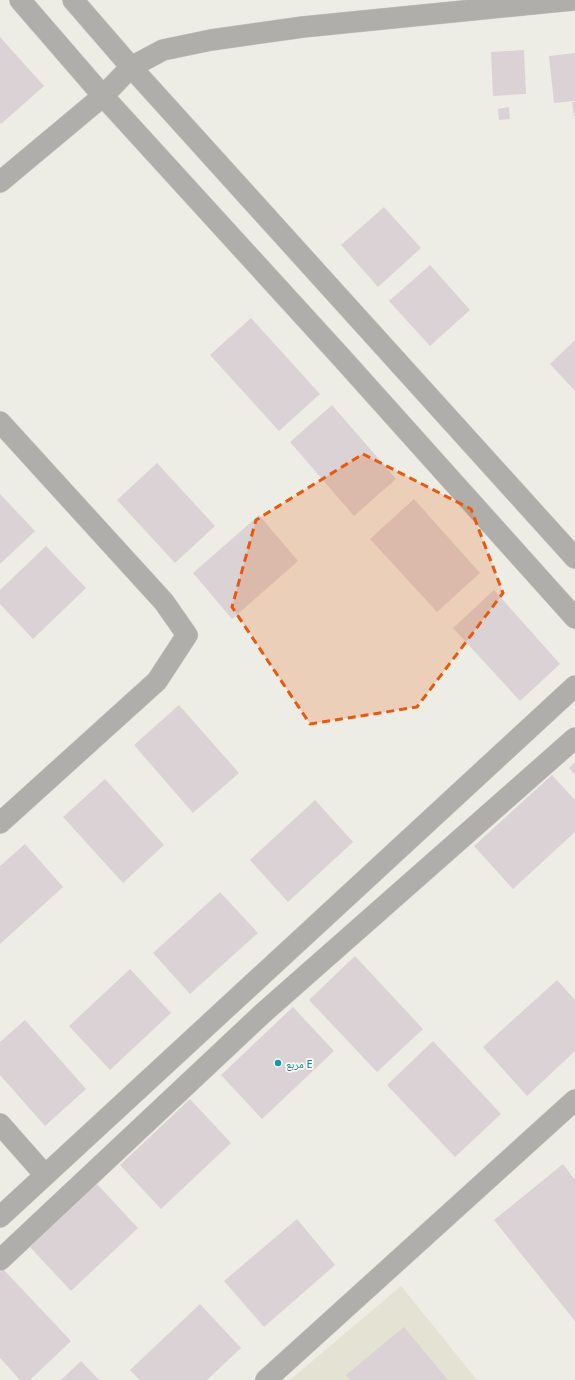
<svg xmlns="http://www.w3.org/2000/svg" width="575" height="1380" viewBox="0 0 575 1380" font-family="'Noto Sans','Noto Naskh Arabic',sans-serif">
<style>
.built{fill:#e4e2d3}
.building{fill:#dad2d4}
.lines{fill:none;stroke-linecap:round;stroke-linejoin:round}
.minor-casing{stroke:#cac9c2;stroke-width:22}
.minor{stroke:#b0aeab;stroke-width:21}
.marked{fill:#e8590c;fill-opacity:0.2;stroke:#e8590c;stroke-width:3;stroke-dasharray:8 5;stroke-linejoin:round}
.culture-dot{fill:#0f9aa8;stroke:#fbfaf3;stroke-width:1.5}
.labels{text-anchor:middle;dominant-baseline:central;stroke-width:3.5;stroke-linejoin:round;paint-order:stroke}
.culture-label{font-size:11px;fill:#0d838f;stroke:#fbfaf3;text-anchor:start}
</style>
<rect width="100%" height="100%" fill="#eeede5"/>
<path class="built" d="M 401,1286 L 477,1380 L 290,1380 Z"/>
<path class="building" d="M 0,37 L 44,86 L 1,124 L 0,122 Z
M 524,50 L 526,94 L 493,96 L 491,52 Z
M 575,53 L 575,101 L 554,103 L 549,56 Z
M 572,102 L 575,102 L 575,116 L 574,116 Z
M 509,107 L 510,119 L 499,120 L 498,109 Z
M 384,207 L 421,248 L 378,287 L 341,245 Z
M 430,265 L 470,310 L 430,346 L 389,301 Z
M 251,318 L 320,394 L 279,431 L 210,355 Z
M 575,340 L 575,391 L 550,364 Z
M 332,405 L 396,479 L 354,516 L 290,442 Z
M 157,463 L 215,526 L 175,563 L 117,500 Z
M 0,494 L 35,531 L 0,564 Z
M 414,499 L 480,573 L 437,612 L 370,539 Z
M 259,515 L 298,561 L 232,619 L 193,573 Z
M 46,546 L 86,588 L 33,639 L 0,604 L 0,590 Z
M 494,590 L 560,664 L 520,701 L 453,628 Z
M 179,705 L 239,773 L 193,813 L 134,745 Z
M 575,762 L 575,775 L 569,768 Z
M 552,775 L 575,800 L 575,832 L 513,889 L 474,846 Z
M 105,779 L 164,845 L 123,883 L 63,817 Z
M 315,800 L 353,842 L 288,902 L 250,860 Z
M 25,844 L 63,887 L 0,944 L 0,866 Z
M 220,892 L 258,933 L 190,994 L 153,953 Z
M 355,956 L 423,1029 L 377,1072 L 309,1000 Z
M 130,969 L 171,1013 L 110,1070 L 69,1026 Z
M 557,980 L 575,1000 L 575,1051 L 527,1096 L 483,1047 Z
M 293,1007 L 334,1051 L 262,1119 L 221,1075 Z
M 25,1020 L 86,1089 L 45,1126 L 0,1075 L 0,1042 Z
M 433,1041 L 501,1114 L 455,1157 L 387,1085 Z
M 190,1099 L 231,1143 L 161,1209 L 120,1165 Z
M 563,1164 L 575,1180 L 575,1321 L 494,1220 Z
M 97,1184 L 138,1228 L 71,1291 L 30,1247 Z
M 297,1219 L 335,1265 L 264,1327 L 224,1281 Z
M 3,1269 L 71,1341 L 30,1380 L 20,1380 L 0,1358 L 0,1272 Z
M 200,1304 L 241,1348 L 207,1380 L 140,1380 L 130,1370 Z
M 404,1327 L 448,1380 L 350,1380 L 346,1375 Z
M 81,1361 L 99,1380 L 61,1380 Z"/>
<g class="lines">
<g class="minor-casing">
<path id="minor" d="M 20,0 L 103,96 L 341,357 L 575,618
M 73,0 L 131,67 L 575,558
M 0,182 L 103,96 L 131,67 L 163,50 L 211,40 L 303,27 L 573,0
M 0,422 L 164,602 L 187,635 L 157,681 L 0,823
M 0,1124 L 45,1175
M 0,1217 L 575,686
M 0,1260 L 262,1014 L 575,738
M 266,1380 L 575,1100"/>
</g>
<use href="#minor" class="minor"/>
</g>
<path class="marked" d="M 363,454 L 471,509 L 503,593 L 417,707 L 310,724 L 232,607 L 256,520 Z"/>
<circle class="culture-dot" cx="278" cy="1063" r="4"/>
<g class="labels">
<g class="culture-label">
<text x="286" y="1063">مربع E</text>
</g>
</g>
</svg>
